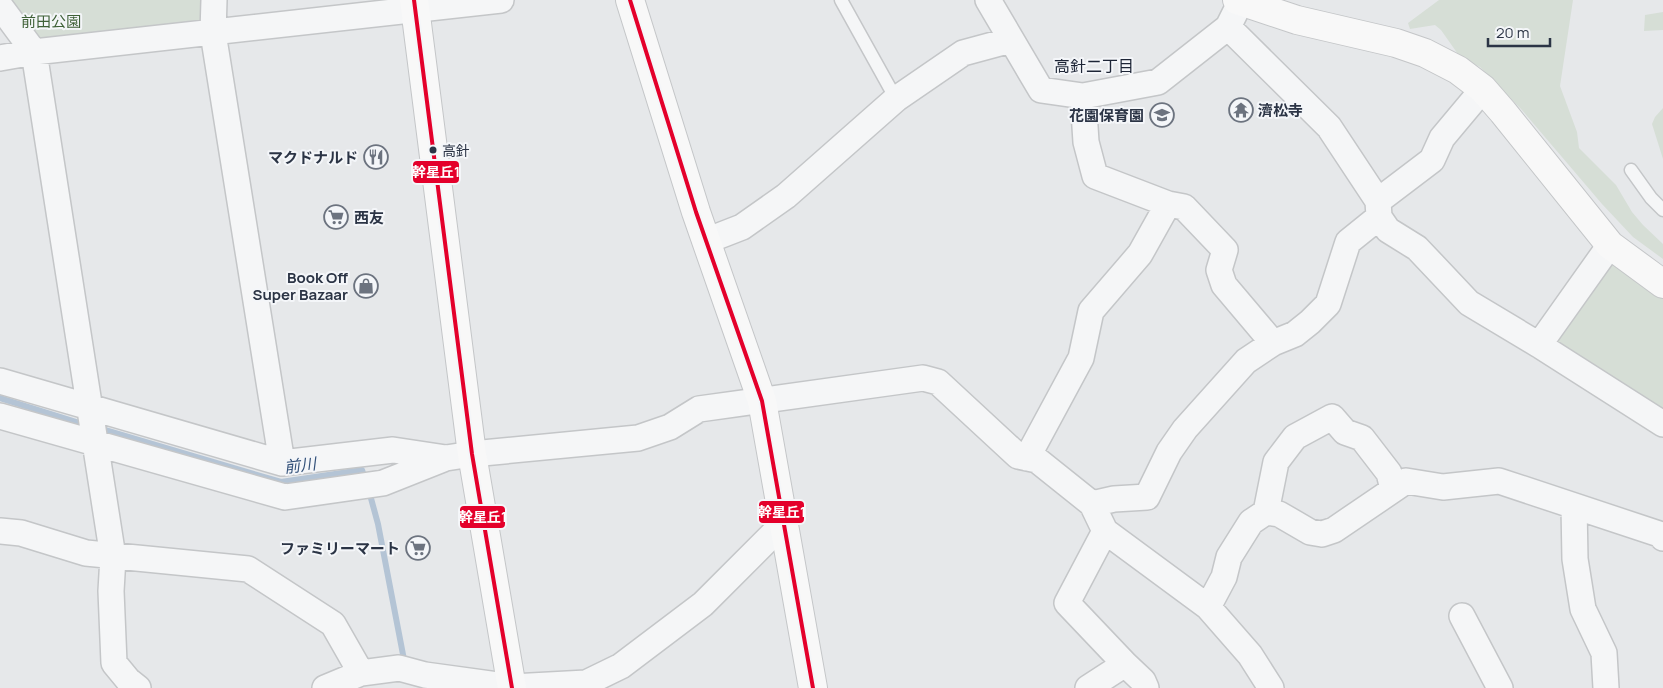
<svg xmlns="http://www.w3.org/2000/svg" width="1663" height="688" viewBox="0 0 1663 688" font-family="Manrope,'Noto Sans JP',sans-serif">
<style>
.green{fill:#d6ded6}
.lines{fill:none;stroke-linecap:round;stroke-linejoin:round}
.stream{stroke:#b4c4d5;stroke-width:6}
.lane-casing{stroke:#c4c6c8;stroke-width:15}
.street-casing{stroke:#c4c6c8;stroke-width:28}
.secondary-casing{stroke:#c4c6c8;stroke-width:30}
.lane{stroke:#f5f6f7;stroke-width:12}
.street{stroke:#f5f6f7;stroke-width:25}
.secondary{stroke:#f8f8f8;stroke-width:28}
.bus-1-casing{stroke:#f4f6f9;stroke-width:8}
.bus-1{stroke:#e4002b;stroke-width:4}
.bus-dot{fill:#2b3445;stroke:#f4f6f9;stroke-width:2}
.labels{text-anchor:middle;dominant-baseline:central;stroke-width:4;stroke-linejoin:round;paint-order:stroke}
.bus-label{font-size:14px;fill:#2b3445;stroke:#f4f6f9;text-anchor:start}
.park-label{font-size:15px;fill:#3f6138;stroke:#f4f6f9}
.poi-label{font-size:15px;font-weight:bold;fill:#2b3445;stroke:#f4f6f9;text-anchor:end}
.neighbourhood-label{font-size:16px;fill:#1d2536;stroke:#f4f6f9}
.water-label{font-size:16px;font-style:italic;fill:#34527a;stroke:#f4f6f9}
.line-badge{stroke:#f4f6f9;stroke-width:2}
.badge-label{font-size:14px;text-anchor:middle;font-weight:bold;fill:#fff}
</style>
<rect width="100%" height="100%" fill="#e6e8ea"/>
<path class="green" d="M 10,0 L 206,0 L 205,24 L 39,44 Z
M 1439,0 L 1573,0 L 1560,86 L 1577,132 L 1579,148 L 1616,185 L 1632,212 L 1643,225 L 1663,244 L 1663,259 L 1633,237 L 1602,204 L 1521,109 L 1480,67 L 1460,57 L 1441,30 L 1435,25 L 1410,29 L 1408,23 Z
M 1663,12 L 1663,30 L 1644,31 L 1645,15 Z
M 1663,108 L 1663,159 L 1652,124 L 1655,117 Z
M 1611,259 L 1663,296 L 1663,411 L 1554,340 Z"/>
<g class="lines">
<path class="stream" d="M 0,398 L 86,425
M 98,428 L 281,482 L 362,470 L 366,482
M 369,491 L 378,524 L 405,665"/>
<g class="lane-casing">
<path id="lane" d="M 841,0 L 896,99
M 1631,170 L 1651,198 L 1663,210"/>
</g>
<g class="street-casing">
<path id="street" d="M 214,0 L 213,33 L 282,463
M 988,0 L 1041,90 L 1083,96 L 1158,82 L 1228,27 L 1235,13
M 0,6 L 34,52 L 113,557 L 111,591 L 114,663 L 128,680 L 138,688
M 1228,27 L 1329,127 L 1378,201 L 1379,217 L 1388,230 L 1417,248 L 1469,303 L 1539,345 L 1663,424
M 0,58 L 34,52 L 501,0
M 1083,96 L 1086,142 L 1095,176 L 1168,204 L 1184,207 L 1225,250 L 1219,270 L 1224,285 L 1273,343
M 1378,201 L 1432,160 L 1442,138 L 1483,89
M 706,241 L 742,227 L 786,196 L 896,99 L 963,53 L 1011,40
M 1539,345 L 1610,245
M 0,381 L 282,463 L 393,450 L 446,458
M 0,416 L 285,497 L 383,483 L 446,458 L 472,454 L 638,438 L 670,427 L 699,409 L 923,378 L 938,382 L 1018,456 L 1037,460 L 1092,504 L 1105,531 L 1208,607 L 1250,655 L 1271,688
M 1027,458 L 1081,358 L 1091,311 L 1140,254 L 1168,204
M 1092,504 L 1114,499 L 1147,497 L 1169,452 L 1185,429 L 1246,361 L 1273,343 L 1295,334 L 1310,322 L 1328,304 L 1348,242 L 1379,217
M 1574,506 L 1575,559 L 1583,609 L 1604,653 L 1606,688
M 1266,512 L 1276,462 L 1295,437 L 1332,417 L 1345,432 L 1362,438 L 1389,473 L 1393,489
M 0,531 L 21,533 L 86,553 L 248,569 L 333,624 L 361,673
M 1105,531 L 1067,603 L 1125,664
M 1208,607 L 1224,577 L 1229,557 L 1251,522 L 1266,512 L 1279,514 L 1310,532 L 1322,534 L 1334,530 L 1406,481 L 1443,487 L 1499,481 L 1662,535 L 1663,538
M 1462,616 L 1500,688
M 325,688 L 361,673 L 399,668 L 425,675 L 512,687 L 586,683 L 621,666 L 703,604 L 784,523
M 1088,688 L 1125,664 L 1143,681 L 1146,688"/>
</g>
<g class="secondary-casing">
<path id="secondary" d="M 414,0 L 472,454 L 512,688
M 630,0 L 696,212 L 762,401 L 813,688
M 1237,0 L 1297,20 L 1396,43 L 1425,53 L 1458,70 L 1483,89 L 1503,112 L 1610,245 L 1663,284"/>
</g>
<use href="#lane" class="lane"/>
<use href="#street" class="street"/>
<use href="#secondary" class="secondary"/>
<g class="bus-1-casing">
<path id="bus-1" d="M 414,0 L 472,454 L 512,688
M 630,0 L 696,212 L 762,401 L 813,688"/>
</g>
<use href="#bus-1" class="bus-1"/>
</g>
<defs>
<g id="temple-ring" transform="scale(1.25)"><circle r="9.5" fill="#f4f6f9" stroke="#6c737f" stroke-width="1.5"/><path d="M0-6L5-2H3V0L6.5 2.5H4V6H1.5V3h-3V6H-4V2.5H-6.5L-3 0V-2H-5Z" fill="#6c737f"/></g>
<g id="school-ring" transform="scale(1.25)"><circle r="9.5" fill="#f4f6f9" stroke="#6c737f" stroke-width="1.5"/><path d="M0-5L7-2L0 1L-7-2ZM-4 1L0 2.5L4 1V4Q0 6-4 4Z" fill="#6c737f"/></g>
<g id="restaurant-ring" transform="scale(1.25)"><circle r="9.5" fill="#f4f6f9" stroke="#6c737f" stroke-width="1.5"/><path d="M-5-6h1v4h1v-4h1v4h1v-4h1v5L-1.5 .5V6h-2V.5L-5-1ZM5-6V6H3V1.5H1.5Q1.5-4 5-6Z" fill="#6c737f"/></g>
<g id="supermarket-ring" transform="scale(1.25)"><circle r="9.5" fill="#f4f6f9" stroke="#6c737f" stroke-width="1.5"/><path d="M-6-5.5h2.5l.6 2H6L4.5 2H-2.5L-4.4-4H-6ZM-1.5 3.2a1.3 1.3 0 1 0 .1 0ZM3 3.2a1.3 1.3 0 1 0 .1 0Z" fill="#6c737f"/></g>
<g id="shop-ring" transform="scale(1.25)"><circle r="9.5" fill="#f4f6f9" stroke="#6c737f" stroke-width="1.5"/><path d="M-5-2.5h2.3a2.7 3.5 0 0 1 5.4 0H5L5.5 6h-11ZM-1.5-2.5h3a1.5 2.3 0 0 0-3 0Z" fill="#6c737f"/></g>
</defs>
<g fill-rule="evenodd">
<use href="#temple-ring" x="1241" y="110"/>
<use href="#school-ring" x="1162" y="115"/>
<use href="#restaurant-ring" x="376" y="157"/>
<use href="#supermarket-ring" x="336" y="217"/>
<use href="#shop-ring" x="366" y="286"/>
<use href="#supermarket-ring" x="418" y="548"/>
</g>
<circle class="bus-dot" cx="433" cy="150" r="4.5"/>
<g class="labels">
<g class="bus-label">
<text x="442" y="150">高針</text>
</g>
<g class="park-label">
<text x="51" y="21">前田公園</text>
</g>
<g class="poi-label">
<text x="1258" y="110" text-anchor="start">濟松寺</text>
<text x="1144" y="115">花園保育園</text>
<text x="358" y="157">マクドナルド</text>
<text x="354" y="217" text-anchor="start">西友</text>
<text x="348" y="277">Book Off<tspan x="348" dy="17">Super Bazaar</tspan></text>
<text x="400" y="548">ファミリーマート</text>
</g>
<g class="neighbourhood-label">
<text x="1094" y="66">高針二丁目</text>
</g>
<g class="water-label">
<text transform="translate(300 465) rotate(-7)">前川</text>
</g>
</g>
<g class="line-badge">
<rect x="412" y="160" width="48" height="24" rx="5" fill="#e4002b"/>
<rect x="758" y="500" width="47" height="24" rx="5" fill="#e4002b"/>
<rect x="459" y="505" width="47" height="24" rx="5" fill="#e4002b"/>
</g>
<g class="badge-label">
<text x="436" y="177">幹星丘1</text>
<text x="782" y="517">幹星丘1</text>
<text x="483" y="522">幹星丘1</text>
</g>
<path d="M1488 38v8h62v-8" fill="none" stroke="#2b3445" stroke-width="2.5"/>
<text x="1496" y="38" font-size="15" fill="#2b3445" stroke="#f4f6f9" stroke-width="4" paint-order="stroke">20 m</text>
</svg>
